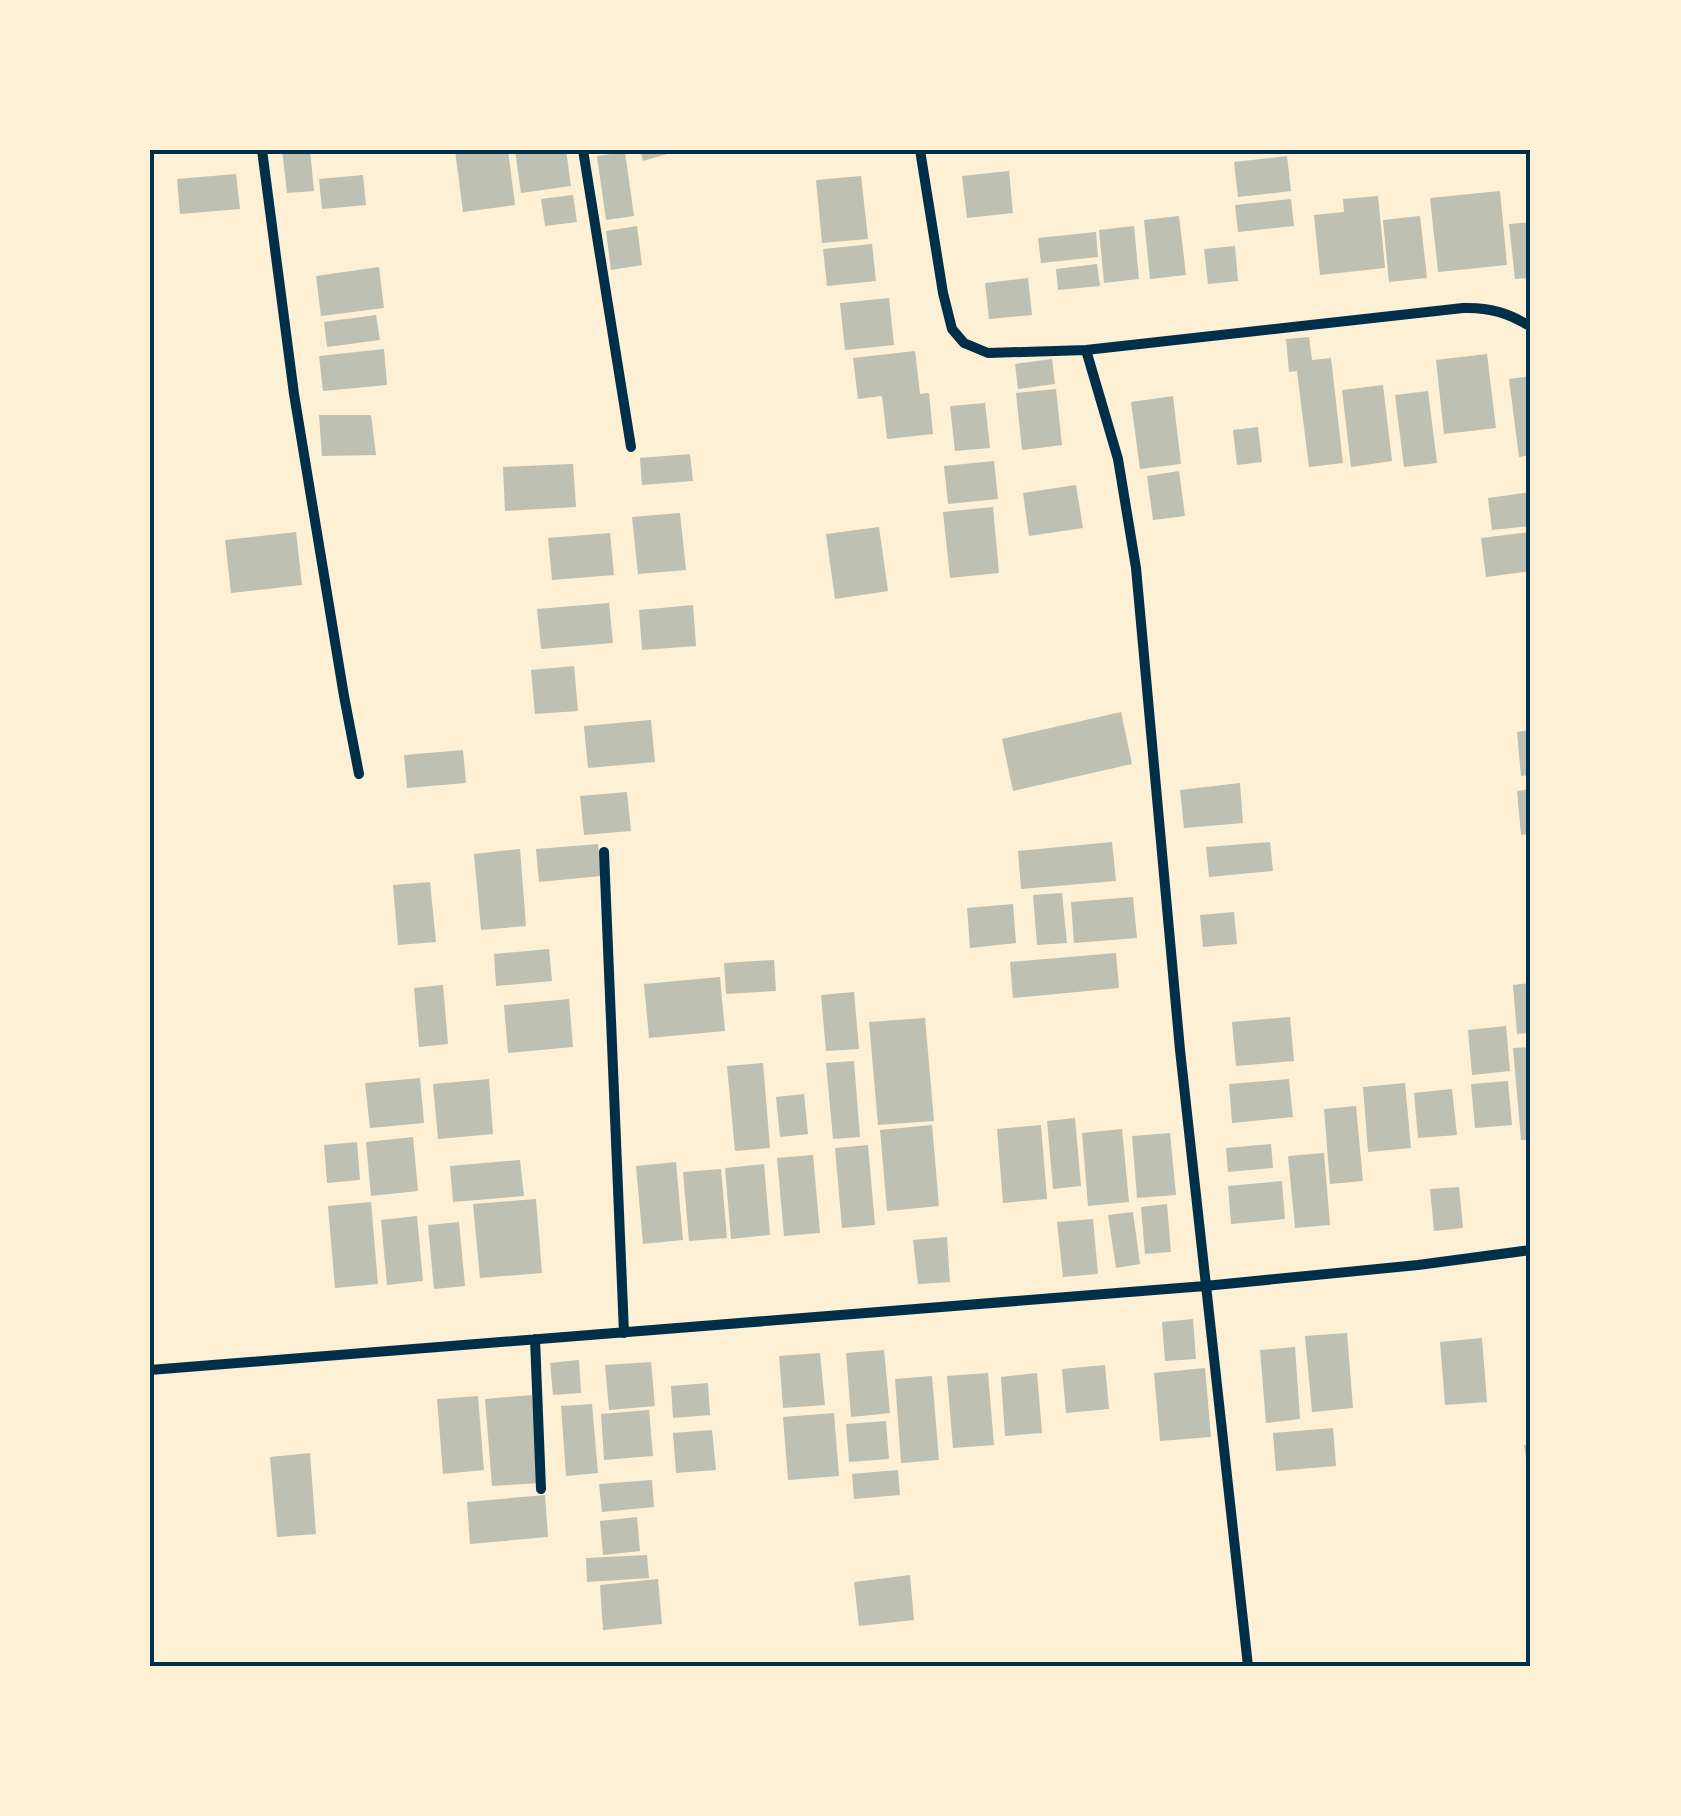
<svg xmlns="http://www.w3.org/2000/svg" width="1681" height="1816" viewBox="0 0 1681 1816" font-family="Poppins,sans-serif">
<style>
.building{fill:#bec0b2}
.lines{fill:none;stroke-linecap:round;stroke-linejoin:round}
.minor{stroke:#003049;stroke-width:10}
.neatline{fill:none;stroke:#003049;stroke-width:4}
</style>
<rect width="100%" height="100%" fill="#fdf0d5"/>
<path class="building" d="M 282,150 L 310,150 L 314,191 L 287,193 Z
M 455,150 L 508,150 L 515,205 L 463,212 Z
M 515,150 L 566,150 L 571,186 L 521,193 Z
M 640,150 L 678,150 L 678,151 L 643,161 Z
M 625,152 L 634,216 L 606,220 L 597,156 Z
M 1287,156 L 1291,191 L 1238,197 L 1234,162 Z
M 1009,171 L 1013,213 L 967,218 L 962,176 Z
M 236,174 L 240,209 L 180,214 L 177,179 Z
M 363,175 L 366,205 L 322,209 L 319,179 Z
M 861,176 L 868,239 L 822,243 L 816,180 Z
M 1500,191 L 1507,265 L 1438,272 L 1430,198 Z
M 573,195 L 577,222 L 545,226 L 541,199 Z
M 1378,196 L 1385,268 L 1320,275 L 1314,215 L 1344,212 L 1343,199 Z
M 1291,199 L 1294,226 L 1238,232 L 1235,205 Z
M 1179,216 L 1186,275 L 1150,279 L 1144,220 Z
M 1420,216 L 1427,278 L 1389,282 L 1383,220 Z
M 1531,222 L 1531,278 L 1515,279 L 1509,224 Z
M 637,226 L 642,265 L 611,270 L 606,231 Z
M 1134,226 L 1139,279 L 1104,283 L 1099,230 Z
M 1096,232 L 1098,257 L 1041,263 L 1038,238 Z
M 872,244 L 876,281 L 827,286 L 823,249 Z
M 1235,246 L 1238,281 L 1208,284 L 1204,249 Z
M 1097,264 L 1100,286 L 1058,290 L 1056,269 Z
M 379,267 L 384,308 L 321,316 L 316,276 Z
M 1028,278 L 1032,315 L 989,319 L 985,283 Z
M 889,298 L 894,345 L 845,350 L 840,303 Z
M 376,315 L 380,340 L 327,347 L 324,322 Z
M 1309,337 L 1312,360 L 1331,358 L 1343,463 L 1309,467 L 1297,371 L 1289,372 L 1286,339 Z
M 384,349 L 387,385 L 323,391 L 319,356 Z
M 915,351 L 920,394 L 929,393 L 933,434 L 887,439 L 882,396 L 858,399 L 853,358 Z
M 1487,354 L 1496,428 L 1444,434 L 1436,360 Z
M 1052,359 L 1055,384 L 1018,389 L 1015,364 Z
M 1531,376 L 1531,455 L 1519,457 L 1509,379 Z
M 1383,385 L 1392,461 L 1351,467 L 1342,390 Z
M 1056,389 L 1062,445 L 1022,450 L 1016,393 Z
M 1428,391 L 1437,463 L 1404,467 L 1395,395 Z
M 1173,396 L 1181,464 L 1140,469 L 1131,402 Z
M 985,403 L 990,448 L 955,451 L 950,406 Z
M 319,415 L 371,415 L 376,455 L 322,456 Z
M 1258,427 L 1262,462 L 1237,465 L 1233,430 Z
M 690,454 L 693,481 L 642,485 L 640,458 Z
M 994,461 L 998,499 L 948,504 L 944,466 Z
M 573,464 L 576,507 L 505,511 L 503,467 Z
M 1179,471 L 1185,516 L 1153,520 L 1147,476 Z
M 1076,485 L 1083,528 L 1029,536 L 1023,493 Z
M 1531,492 L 1531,526 L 1492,530 L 1488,498 Z
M 993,507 L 999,573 L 950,578 L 943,512 Z
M 680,513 L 686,570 L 638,574 L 632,517 Z
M 879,527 L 888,591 L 835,599 L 826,534 Z
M 296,532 L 302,585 L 231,593 L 225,540 Z
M 1531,532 L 1531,571 L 1486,577 L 1481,538 Z
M 610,533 L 614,575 L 552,580 L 548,538 Z
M 609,603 L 613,643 L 541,649 L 537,609 Z
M 693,605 L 696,646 L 642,650 L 639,610 Z
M 574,666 L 578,711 L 535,714 L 531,670 Z
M 1121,712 L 1132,764 L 1013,791 L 1002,739 Z
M 651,720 L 655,762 L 588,768 L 584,726 Z
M 1531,730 L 1531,775 L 1521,776 L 1517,732 Z
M 463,750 L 466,783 L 407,788 L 404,755 Z
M 1240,783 L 1243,823 L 1184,828 L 1180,790 Z
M 1531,789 L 1531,834 L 1521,835 L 1517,791 Z
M 627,792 L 631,831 L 584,835 L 580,796 Z
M 1112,842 L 1116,881 L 1021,889 L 1018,851 Z
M 1270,842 L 1273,871 L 1209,877 L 1206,847 Z
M 598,844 L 601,876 L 539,882 L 536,849 Z
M 520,849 L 526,926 L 481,930 L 474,854 Z
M 430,882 L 436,942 L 398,945 L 393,885 Z
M 1062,893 L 1067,943 L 1037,945 L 1033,895 Z
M 1133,897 L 1137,938 L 1074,943 L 1071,902 Z
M 1013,904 L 1016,943 L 970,948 L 967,908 Z
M 1234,912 L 1237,944 L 1203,947 L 1200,915 Z
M 549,949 L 552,981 L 496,986 L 494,954 Z
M 1116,953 L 1119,988 L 1013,998 L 1010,962 Z
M 774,960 L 776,991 L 726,994 L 724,963 Z
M 720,977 L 725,1031 L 649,1038 L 644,984 Z
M 1531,983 L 1531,1033 L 1517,1034 L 1513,985 Z
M 443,985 L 448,1044 L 419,1047 L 414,988 Z
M 854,992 L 859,1049 L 826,1051 L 821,995 Z
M 569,999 L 573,1047 L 508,1053 L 504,1005 Z
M 1290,1017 L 1294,1061 L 1236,1066 L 1232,1022 Z
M 925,1018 L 934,1121 L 878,1125 L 869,1022 Z
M 1506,1026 L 1510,1071 L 1472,1075 L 1468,1030 Z
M 1531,1047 L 1531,1140 L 1521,1140 L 1513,1048 Z
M 854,1061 L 860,1137 L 833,1139 L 826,1063 Z
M 763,1063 L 770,1148 L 735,1151 L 727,1066 Z
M 420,1078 L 424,1123 L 370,1128 L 365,1083 Z
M 489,1079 L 493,1134 L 438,1139 L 433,1084 Z
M 1289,1079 L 1293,1117 L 1232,1123 L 1229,1084 Z
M 1508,1081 L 1512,1125 L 1475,1128 L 1471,1084 Z
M 1405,1083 L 1411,1148 L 1368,1152 L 1363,1087 Z
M 1452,1089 L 1457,1135 L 1418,1138 L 1414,1093 Z
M 804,1094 L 808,1134 L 780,1137 L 776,1097 Z
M 1356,1106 L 1363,1181 L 1330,1184 L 1324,1109 Z
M 1075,1118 L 1081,1186 L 1053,1189 L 1047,1121 Z
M 932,1125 L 939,1206 L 887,1211 L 880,1130 Z
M 1041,1125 L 1047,1199 L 1003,1203 L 997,1129 Z
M 1122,1129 L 1129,1202 L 1088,1206 L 1082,1133 Z
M 1170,1133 L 1176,1195 L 1137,1198 L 1132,1136 Z
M 413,1137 L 418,1191 L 371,1196 L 366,1142 Z
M 357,1142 L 360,1180 L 327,1183 L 324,1145 Z
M 1271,1144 L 1273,1168 L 1228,1172 L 1226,1148 Z
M 868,1145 L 875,1225 L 842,1228 L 835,1148 Z
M 1324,1153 L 1330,1225 L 1295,1228 L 1288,1156 Z
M 813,1155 L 820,1233 L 784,1236 L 777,1158 Z
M 520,1160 L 524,1196 L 453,1202 L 450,1166 Z
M 676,1162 L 683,1240 L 643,1244 L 636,1166 Z
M 764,1164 L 770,1235 L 731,1239 L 725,1168 Z
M 721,1169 L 727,1238 L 689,1241 L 683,1172 Z
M 1282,1181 L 1285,1219 L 1231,1224 L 1228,1186 Z
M 1459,1187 L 1463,1228 L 1434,1231 L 1430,1189 Z
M 536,1199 L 542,1273 L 480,1278 L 473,1204 Z
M 371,1202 L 378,1284 L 335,1288 L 328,1206 Z
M 1167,1204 L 1171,1252 L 1145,1254 L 1141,1207 Z
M 1133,1212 L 1140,1264 L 1116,1268 L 1108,1215 Z
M 417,1216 L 423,1281 L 387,1285 L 381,1220 Z
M 1093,1219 L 1098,1274 L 1063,1277 L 1057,1222 Z
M 459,1222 L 465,1286 L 434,1289 L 428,1225 Z
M 947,1237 L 950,1282 L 918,1284 L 913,1240 Z
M 1193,1319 L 1196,1359 L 1165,1361 L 1162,1322 Z
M 1347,1333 L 1353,1408 L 1312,1412 L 1305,1336 Z
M 1482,1338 L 1487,1402 L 1445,1405 L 1440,1342 Z
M 1295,1347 L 1300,1419 L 1266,1423 L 1260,1350 Z
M 884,1350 L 890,1413 L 851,1417 L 846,1353 Z
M 820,1353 L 825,1405 L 783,1408 L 779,1356 Z
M 579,1360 L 581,1393 L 553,1395 L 550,1363 Z
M 651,1362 L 655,1406 L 609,1410 L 605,1365 Z
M 1105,1365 L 1109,1409 L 1066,1413 L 1062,1369 Z
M 1205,1368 L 1211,1437 L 1160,1441 L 1154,1373 Z
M 988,1373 L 994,1445 L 953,1448 L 947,1376 Z
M 1037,1373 L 1042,1433 L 1005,1436 L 1001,1377 Z
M 932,1376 L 939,1460 L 901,1463 L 895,1379 Z
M 708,1383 L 710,1415 L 673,1418 L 671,1386 Z
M 532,1395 L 539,1483 L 492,1486 L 485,1399 Z
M 478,1396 L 484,1470 L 443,1474 L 437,1399 Z
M 592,1404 L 598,1473 L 566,1476 L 561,1406 Z
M 649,1410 L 653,1456 L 604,1460 L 601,1414 Z
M 834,1413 L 839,1476 L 788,1480 L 783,1417 Z
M 886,1421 L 889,1459 L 849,1462 L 846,1424 Z
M 1333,1428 L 1336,1466 L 1276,1471 L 1273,1433 Z
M 712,1430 L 716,1470 L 676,1473 L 673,1433 Z
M 1531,1444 L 1531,1477 L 1529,1477 L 1524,1445 Z
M 310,1453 L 316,1534 L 277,1537 L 270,1457 Z
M 898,1470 L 900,1495 L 854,1499 L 852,1474 Z
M 652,1480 L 654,1507 L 602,1512 L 599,1484 Z
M 545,1495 L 548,1537 L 470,1544 L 467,1502 Z
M 637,1517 L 640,1551 L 603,1555 L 600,1521 Z
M 647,1555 L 649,1578 L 587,1582 L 586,1558 Z
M 910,1575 L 914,1620 L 859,1626 L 854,1582 Z
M 658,1579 L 662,1624 L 603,1630 L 600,1585 Z"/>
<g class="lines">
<path class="minor" d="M 262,150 L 294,394 L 344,696 L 359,774
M 583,150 L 631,447
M 920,150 L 943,293 L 952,329 L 964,343 L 988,353 L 1086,350 L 1463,308 C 1489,307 1509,313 1531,327
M 1086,350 L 1118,459 L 1136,568 L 1180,1050 L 1248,1666
M 604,852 L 624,1333
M 535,1339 L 541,1489
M 150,1370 L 1205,1286 L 1418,1265 L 1531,1250"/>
</g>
<rect width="1681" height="1816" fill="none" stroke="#fdf0d5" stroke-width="305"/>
<rect x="152" y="152" width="1376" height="1512" class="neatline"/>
</svg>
